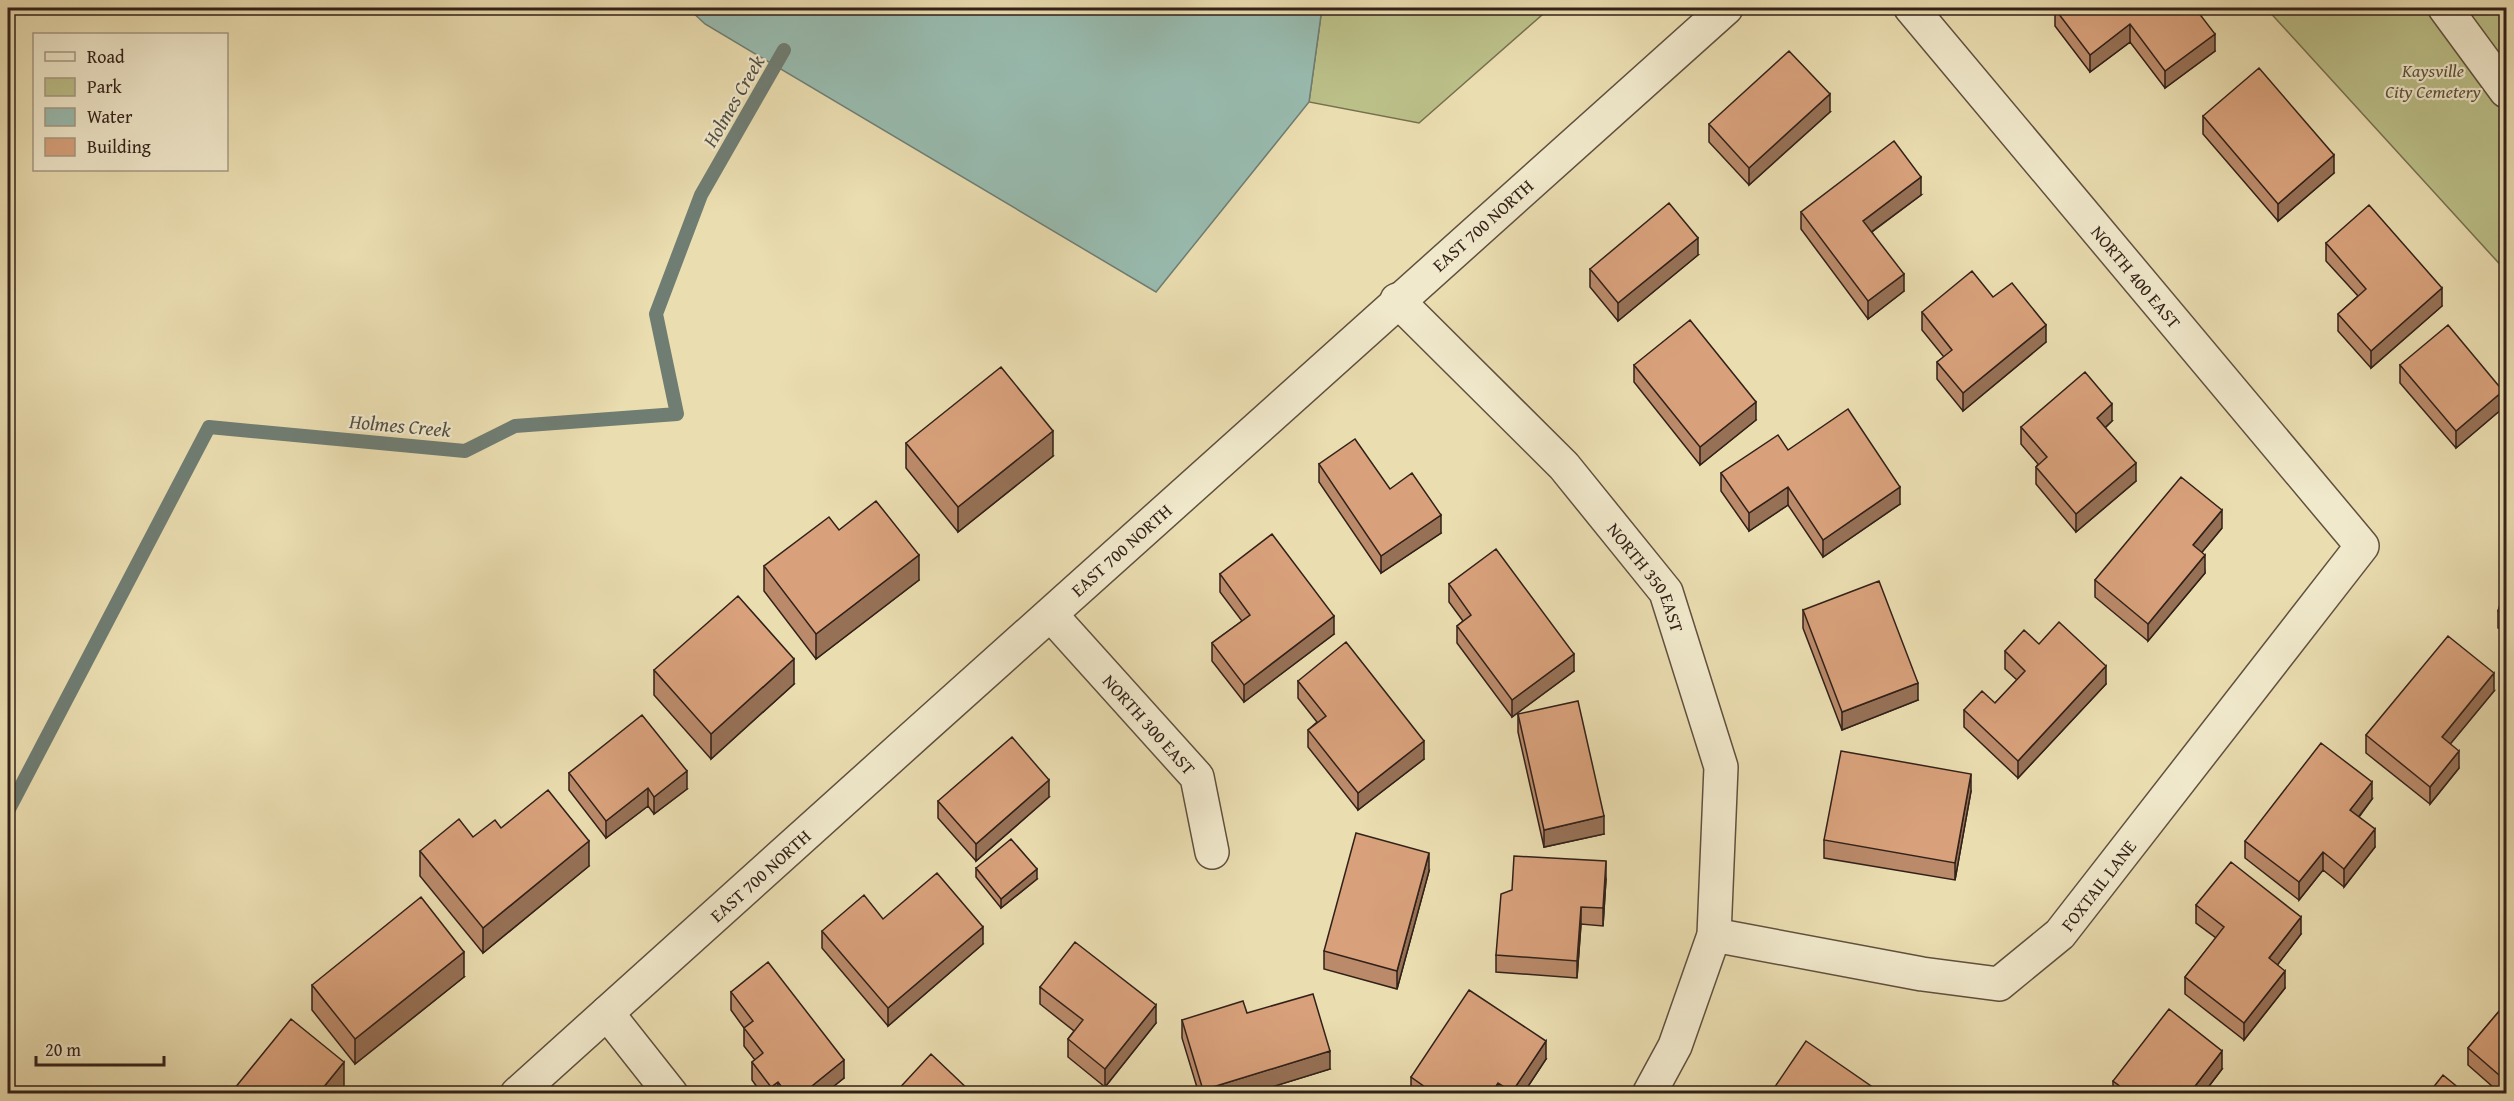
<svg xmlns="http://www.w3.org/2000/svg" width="2514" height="1101" viewBox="0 0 2514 1101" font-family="'Gentium Book Plus',serif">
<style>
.green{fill:#bbbf88;stroke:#767050;stroke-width:1.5}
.water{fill:#98bbaf;stroke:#6f7d73;stroke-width:1.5}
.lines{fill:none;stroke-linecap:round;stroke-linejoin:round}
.stream{stroke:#6f7d73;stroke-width:14}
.minor-casing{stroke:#60503f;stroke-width:36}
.minor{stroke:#f1e9cc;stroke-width:33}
.wall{fill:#ba8a6a;stroke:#322119;stroke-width:1.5}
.shaded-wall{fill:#977156;stroke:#322119;stroke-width:1.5}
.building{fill:#d8a17b;stroke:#322119;stroke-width:1.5}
.labels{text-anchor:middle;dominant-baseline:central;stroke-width:4.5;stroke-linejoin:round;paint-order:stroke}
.park-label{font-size:18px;font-style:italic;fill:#5b503a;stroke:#f1e9cc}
.street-label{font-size:18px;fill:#322119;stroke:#f1e9cc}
.water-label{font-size:20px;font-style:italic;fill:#514f46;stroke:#f1e9cc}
</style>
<rect width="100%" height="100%" fill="#eaddb0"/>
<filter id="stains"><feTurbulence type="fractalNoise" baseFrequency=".00333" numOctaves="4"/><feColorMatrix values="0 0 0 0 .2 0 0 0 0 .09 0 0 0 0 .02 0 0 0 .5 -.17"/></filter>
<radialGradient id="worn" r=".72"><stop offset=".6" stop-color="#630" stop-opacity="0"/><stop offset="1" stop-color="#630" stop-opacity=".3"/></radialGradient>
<path class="green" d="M 1322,8 L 1550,8 L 1419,123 L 1309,102 Z
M 2266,8 L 2506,8 L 2506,271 Z"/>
<path class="water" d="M 688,8 L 1322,8 L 1309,102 L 1156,292 L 705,24 Z"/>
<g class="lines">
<path class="stream" d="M 8,811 L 209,427 L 465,451 L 515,426 L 677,414 L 656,314 L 701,195 L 784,50"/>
<g class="minor-casing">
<g id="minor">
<path d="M 2445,8 L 2506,91"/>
<path id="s1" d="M 1397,300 L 1564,466 L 1666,592 L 1721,767 L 1714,935 L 1675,1046 L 1649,1094"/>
<path id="s2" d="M 1051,615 L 1197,777 L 1212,852"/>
<path id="s3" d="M 1714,935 L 1922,974 L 1999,984 L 2060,934 L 2362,546 L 1911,8"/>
<path d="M 607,1013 L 671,1094"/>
<path id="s4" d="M 517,1094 C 920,732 1321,367 1726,8"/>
</g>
</g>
<use href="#minor" class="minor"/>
</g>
<path class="wall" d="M 2195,8 L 2215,51 L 2165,88 L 2130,42 L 2090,72 L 2055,26 L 2055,9 Z
M 1830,112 L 1749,185 L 1709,142 L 1709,124 Z
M 2203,116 L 2334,173 L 2278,221 L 2203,134 Z
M 1921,195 L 1872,232 L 1904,291 L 1868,319 L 1801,229 L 1801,212 Z
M 2326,243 L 2442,306 L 2371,368 L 2338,331 L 2338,314 L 2358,296 L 2326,261 Z
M 1698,255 L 1618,321 L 1590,287 L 1590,269 Z
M 1993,297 L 2046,342 L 1963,411 L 1937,379 L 1937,362 L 1944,357 L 1922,330 L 1922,312 Z
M 1634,365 L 1756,420 L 1700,465 L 1634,382 Z
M 2400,365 L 2503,408 L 2456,448 L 2400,383 Z
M 2112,421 L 2105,428 L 2136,481 L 2076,532 L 2036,484 L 2036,467 L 2038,464 L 2021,444 L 2021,427 Z
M 906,443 L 1053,456 L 958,532 L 906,468 Z
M 1788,450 L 1900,504 L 1823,557 L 1788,505 L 1749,531 L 1721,491 L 1721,473 Z
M 1319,464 L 1441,533 L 1381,573 L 1319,482 Z
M 2222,528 L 2202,552 L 2205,573 L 2148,641 L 2095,597 L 2095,580 Z
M 839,530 L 919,580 L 816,659 L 764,591 L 764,566 Z
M 1220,574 L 1334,634 L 1244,702 L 1212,661 L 1212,643 L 1242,621 L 1220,592 Z
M 1449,584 L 1574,671 L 1512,717 L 1457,643 L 1457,626 L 1463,621 L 1449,602 Z
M 2506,586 L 2506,631 L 2498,628 L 2498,611 Z
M 1803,610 L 1918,700 L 1842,730 L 1803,628 Z
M 2039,644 L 2106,684 L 2018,778 L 1964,727 L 1964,710 L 1995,703 L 2017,680 L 2005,669 L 2005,651 Z
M 654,670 L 794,684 L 711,759 L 654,695 Z
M 1298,681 L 1424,759 L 1358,810 L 1308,747 L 1308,730 L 1317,722 L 1298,698 Z
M 2494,691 L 2450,744 L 2459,768 L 2430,804 L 2366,753 L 2366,735 Z
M 1518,714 L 1604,834 L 1544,847 L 1518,732 Z
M 569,773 L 687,789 L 654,814 L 648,806 L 606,838 L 569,790 Z
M 1971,791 L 1955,880 L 1824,858 L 1824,840 Z
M 1049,797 L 976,861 L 938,818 L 938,801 Z
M 2372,799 L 2359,817 L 2375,847 L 2344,887 L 2323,870 L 2299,900 L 2245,858 L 2245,841 Z
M 501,828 L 589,866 L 483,953 L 420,876 L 420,851 L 473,837 Z
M 976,868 L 1037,879 L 1001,908 L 976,877 Z
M 1429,871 L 1397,989 L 1324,969 L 1324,951 Z
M 1606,879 L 1603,926 L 1581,924 L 1577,978 L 1496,972 L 1496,955 Z
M 2196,905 L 2301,934 L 2277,965 L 2285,988 L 2244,1040 L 2185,994 L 2185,977 L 2216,938 L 2196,923 Z
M 883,919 L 983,944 L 888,1026 L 822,948 L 822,931 Z
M 464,977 L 355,1064 L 312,1010 L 312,985 Z
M 1040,987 L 1156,1023 L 1105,1087 L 1068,1057 L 1068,1039 L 1074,1031 L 1040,1004 Z
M 731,992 L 844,1078 L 824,1094 L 762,1094 L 752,1080 L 752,1062 L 755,1060 L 744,1046 L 744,1028 L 731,1010 Z
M 2506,1003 L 2506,1094 L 2501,1094 L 2468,1065 L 2468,1048 Z
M 1247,1013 L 1330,1069 L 1249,1094 L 1199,1094 L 1182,1038 L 1182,1020 Z
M 1546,1059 L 1523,1094 L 1411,1094 L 1411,1077 Z
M 2222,1069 L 2203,1094 L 2113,1094 L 2113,1081 Z"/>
<path class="shaded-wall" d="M 2130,24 L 2130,42 L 2090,72 L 2090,55 Z
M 2215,34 L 2215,51 L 2165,88 L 2165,71 Z
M 1830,94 L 1830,112 L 1749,185 L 1749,168 Z
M 2334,155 L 2334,173 L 2278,221 L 2278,204 Z
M 1921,177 L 1921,195 L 1863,238 L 1863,221 Z
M 1698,238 L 1698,255 L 1618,321 L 1618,303 Z
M 1904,274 L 1904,291 L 1868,319 L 1868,301 Z
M 2442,288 L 2442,306 L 2371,368 L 2371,351 Z
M 2046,325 L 2046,342 L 1963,411 L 1963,393 Z
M 2503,391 L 2503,408 L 2456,448 L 2456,431 Z
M 1756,402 L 1756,420 L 1700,465 L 1700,447 Z
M 2112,404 L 2112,421 L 2097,435 L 2097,418 Z
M 1053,431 L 1053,456 L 958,532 L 958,507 Z
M 2136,463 L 2136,481 L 2076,532 L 2076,514 Z
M 1788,487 L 1788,505 L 1749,531 L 1749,513 Z
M 1900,487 L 1900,504 L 1823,557 L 1823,540 Z
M 2222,510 L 2222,528 L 2193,563 L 2193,545 Z
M 1441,515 L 1441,533 L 1381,573 L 1381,556 Z
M 919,555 L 919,580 L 816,659 L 816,634 Z
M 2205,555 L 2205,573 L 2148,641 L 2148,624 Z
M 1334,616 L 1334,634 L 1244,702 L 1244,685 Z
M 1574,654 L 1574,671 L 1512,717 L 1512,700 Z
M 794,659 L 794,684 L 711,759 L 711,734 Z
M 2106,666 L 2106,684 L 2018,778 L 2018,761 Z
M 2494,673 L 2494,691 L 2442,754 L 2442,737 Z
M 1918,683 L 1918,700 L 1842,730 L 1842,712 Z
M 1424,741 L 1424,759 L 1358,810 L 1358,793 Z
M 2459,751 L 2459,768 L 2430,804 L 2430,787 Z
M 687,771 L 687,789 L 654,814 L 654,797 Z
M 1971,774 L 1971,791 L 1955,880 L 1955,863 Z
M 1049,780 L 1049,797 L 976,861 L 976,844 Z
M 2372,782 L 2372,799 L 2350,828 L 2350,810 Z
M 648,788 L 648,806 L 606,838 L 606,821 Z
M 1604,816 L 1604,834 L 1544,847 L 1544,830 Z
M 2375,829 L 2375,847 L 2344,887 L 2344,869 Z
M 589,841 L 589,866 L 483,953 L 483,928 Z
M 2323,852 L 2323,870 L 2299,900 L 2299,882 Z
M 1429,853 L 1429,871 L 1397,989 L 1397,971 Z
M 1606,861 L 1606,879 L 1603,926 L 1603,908 Z
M 1037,869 L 1037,879 L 1001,908 L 1001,899 Z
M 1581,907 L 1581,924 L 1577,978 L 1577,961 Z
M 2301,917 L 2301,934 L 2269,976 L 2269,958 Z
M 983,927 L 983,944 L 888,1026 L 888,1008 Z
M 464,952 L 464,977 L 355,1064 L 355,1039 Z
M 2285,971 L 2285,988 L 2244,1040 L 2244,1023 Z
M 1156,1005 L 1156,1023 L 1105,1087 L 1105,1069 Z
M 1546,1041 L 1546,1059 L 1523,1094 L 1512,1094 L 1512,1092 Z
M 1330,1051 L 1330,1069 L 1249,1094 L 1203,1094 L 1203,1090 Z
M 2222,1051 L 2222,1069 L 2203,1094 L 2189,1094 Z
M 844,1060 L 844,1078 L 824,1094 L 802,1094 Z
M 344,1062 L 344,1087 L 339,1094 L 318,1094 Z
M 778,1082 L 778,1094 L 771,1094 L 771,1087 Z
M 1498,1083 L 1498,1094 L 1491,1094 Z"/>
<path class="building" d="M 2057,8 L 2195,8 L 2215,34 L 2165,71 L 2130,24 L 2090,55 L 2055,9 Z
M 1789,51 L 1830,94 L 1749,168 L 1709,124 Z
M 2259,68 L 2334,155 L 2278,204 L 2203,116 Z
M 1894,141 L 1921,177 L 1863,221 L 1904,274 L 1868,301 L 1801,212 Z
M 1669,203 L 1698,238 L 1618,303 L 1590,269 Z
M 2369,205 L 2442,288 L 2371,351 L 2338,314 L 2366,289 L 2326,243 Z
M 1972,271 L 1993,297 L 2012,283 L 2046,325 L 1963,393 L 1937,362 L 1952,350 L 1922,312 Z
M 1690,320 L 1756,402 L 1700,447 L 1634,365 Z
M 2448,325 L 2503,391 L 2456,431 L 2400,365 Z
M 1001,367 L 1053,431 L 958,507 L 906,443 Z
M 2085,372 L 2112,404 L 2097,418 L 2136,463 L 2076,514 L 2036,467 L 2047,457 L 2021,427 Z
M 1848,409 L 1900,487 L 1823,540 L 1788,487 L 1749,513 L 1721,473 L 1778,435 L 1788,450 Z
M 1355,439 L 1390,489 L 1412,473 L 1441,515 L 1381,556 L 1319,464 Z
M 2181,477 L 2222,510 L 2193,545 L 2205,555 L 2148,624 L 2095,580 Z
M 876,501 L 919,555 L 816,634 L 764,566 L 829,517 L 839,530 Z
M 1272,534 L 1334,616 L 1244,685 L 1212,643 L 1250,615 L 1220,574 Z
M 1496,549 L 1574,654 L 1512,700 L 1457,626 L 1471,615 L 1449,584 Z
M 1879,581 L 1918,683 L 1842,712 L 1803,610 Z
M 2506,586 L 2506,614 L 2498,611 Z
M 738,596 L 794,659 L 711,734 L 654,670 Z
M 2059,622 L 2106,666 L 2018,761 L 1964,710 L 1982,691 L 1995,703 L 2025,671 L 2005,651 L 2024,630 L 2039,644 Z
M 2448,636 L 2494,673 L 2442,737 L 2459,751 L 2430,787 L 2366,735 Z
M 1346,642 L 1424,741 L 1358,793 L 1308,730 L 1326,716 L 1298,681 Z
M 1578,701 L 1604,816 L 1544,830 L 1518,714 Z
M 642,715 L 687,771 L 654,797 L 648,788 L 606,821 L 569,773 Z
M 1012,737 L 1049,780 L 976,844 L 938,801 Z
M 2321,743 L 2372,782 L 2350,810 L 2375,829 L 2344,869 L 2323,852 L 2299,882 L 2245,841 Z
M 1841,751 L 1971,774 L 1955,863 L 1824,840 Z
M 548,790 L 589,841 L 483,928 L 420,851 L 459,819 L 473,837 L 495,820 L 501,828 Z
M 1356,833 L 1429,853 L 1397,971 L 1324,951 Z
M 1011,839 L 1037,869 L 1001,899 L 976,868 Z
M 1514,856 L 1606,861 L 1603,908 L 1581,907 L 1577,961 L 1496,955 L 1501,894 L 1512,890 Z
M 2231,862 L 2301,917 L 2269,958 L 2285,971 L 2244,1023 L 2185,977 L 2224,927 L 2196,905 Z
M 937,873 L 983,927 L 888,1008 L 822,931 L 864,895 L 883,919 Z
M 421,897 L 464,952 L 355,1039 L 312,985 Z
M 1075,942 L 1156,1005 L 1105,1069 L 1068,1039 L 1083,1020 L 1040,987 Z
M 768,962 L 844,1060 L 802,1094 L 787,1094 L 778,1082 L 771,1087 L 752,1062 L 763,1053 L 744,1028 L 753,1021 L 731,992 Z
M 1469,990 L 1546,1041 L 1512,1092 L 1498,1083 L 1491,1094 L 1435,1094 L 1411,1077 Z
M 1313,994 L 1330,1051 L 1203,1090 L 1182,1020 L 1243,1001 L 1247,1013 Z
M 2506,1003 L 2506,1081 L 2468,1048 Z
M 2169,1009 L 2222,1051 L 2189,1094 L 2128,1094 L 2129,1093 L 2113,1081 Z
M 291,1019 L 344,1062 L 318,1094 L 230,1094 Z
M 1806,1041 L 1874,1088 L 1871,1094 L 1770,1094 Z
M 931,1054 L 973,1094 L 894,1094 Z
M 2443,1075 L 2466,1094 L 2428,1094 Z"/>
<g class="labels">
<g class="park-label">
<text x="2433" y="70">Kaysville<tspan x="2433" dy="21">City Cemetery</tspan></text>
</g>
<g class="street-label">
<text stroke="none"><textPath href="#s4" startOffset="1299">EAST 700 NORTH</textPath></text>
<text transform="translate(2136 277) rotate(50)">NORTH 400 EAST</text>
<text stroke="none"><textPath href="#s4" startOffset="813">EAST 700 NORTH</textPath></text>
<text stroke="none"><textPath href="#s1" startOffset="375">NORTH 350 EAST</textPath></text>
<text stroke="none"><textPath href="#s2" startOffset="147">NORTH 300 EAST</textPath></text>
<text stroke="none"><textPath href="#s4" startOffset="327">EAST 700 NORTH</textPath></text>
<text stroke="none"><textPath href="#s3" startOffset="430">FOXTAIL LANE</textPath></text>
</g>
<g class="water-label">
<text transform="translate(733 101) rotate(-60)">Holmes Creek</text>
<text transform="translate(400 425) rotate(5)">Holmes Creek</text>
</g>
</g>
<rect width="2514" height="1101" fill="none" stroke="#eaddb0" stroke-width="30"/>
<rect x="9" y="9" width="2496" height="1083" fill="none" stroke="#322119" stroke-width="3"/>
<rect x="15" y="15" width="2484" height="1071" fill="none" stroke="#322119" stroke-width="1.5"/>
<rect x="33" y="33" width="195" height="138" fill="#f1e9cc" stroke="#a59984" stroke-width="1.5"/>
<rect x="45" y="52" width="30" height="9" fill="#f1e9cc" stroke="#a59984" stroke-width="1.5"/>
<text x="87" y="63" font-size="18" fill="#322119">Road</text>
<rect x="45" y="78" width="30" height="18" fill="#bbbf88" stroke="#a59984" stroke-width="1.5"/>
<text x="87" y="93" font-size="18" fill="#322119">Park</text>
<rect x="45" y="108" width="30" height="18" fill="#98bbaf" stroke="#a59984" stroke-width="1.5"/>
<text x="87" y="123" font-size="18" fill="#322119">Water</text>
<rect x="45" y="138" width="30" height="18" fill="#d8a17b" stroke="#a59984" stroke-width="1.5"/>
<text x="87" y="153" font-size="18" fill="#322119">Building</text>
<path d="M36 1056v9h128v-9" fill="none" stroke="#322119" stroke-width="3"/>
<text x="45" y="1056" font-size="18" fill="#322119" stroke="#f1e9cc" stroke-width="4.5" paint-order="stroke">20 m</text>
<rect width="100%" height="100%" filter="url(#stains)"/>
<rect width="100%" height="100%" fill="url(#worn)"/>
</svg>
